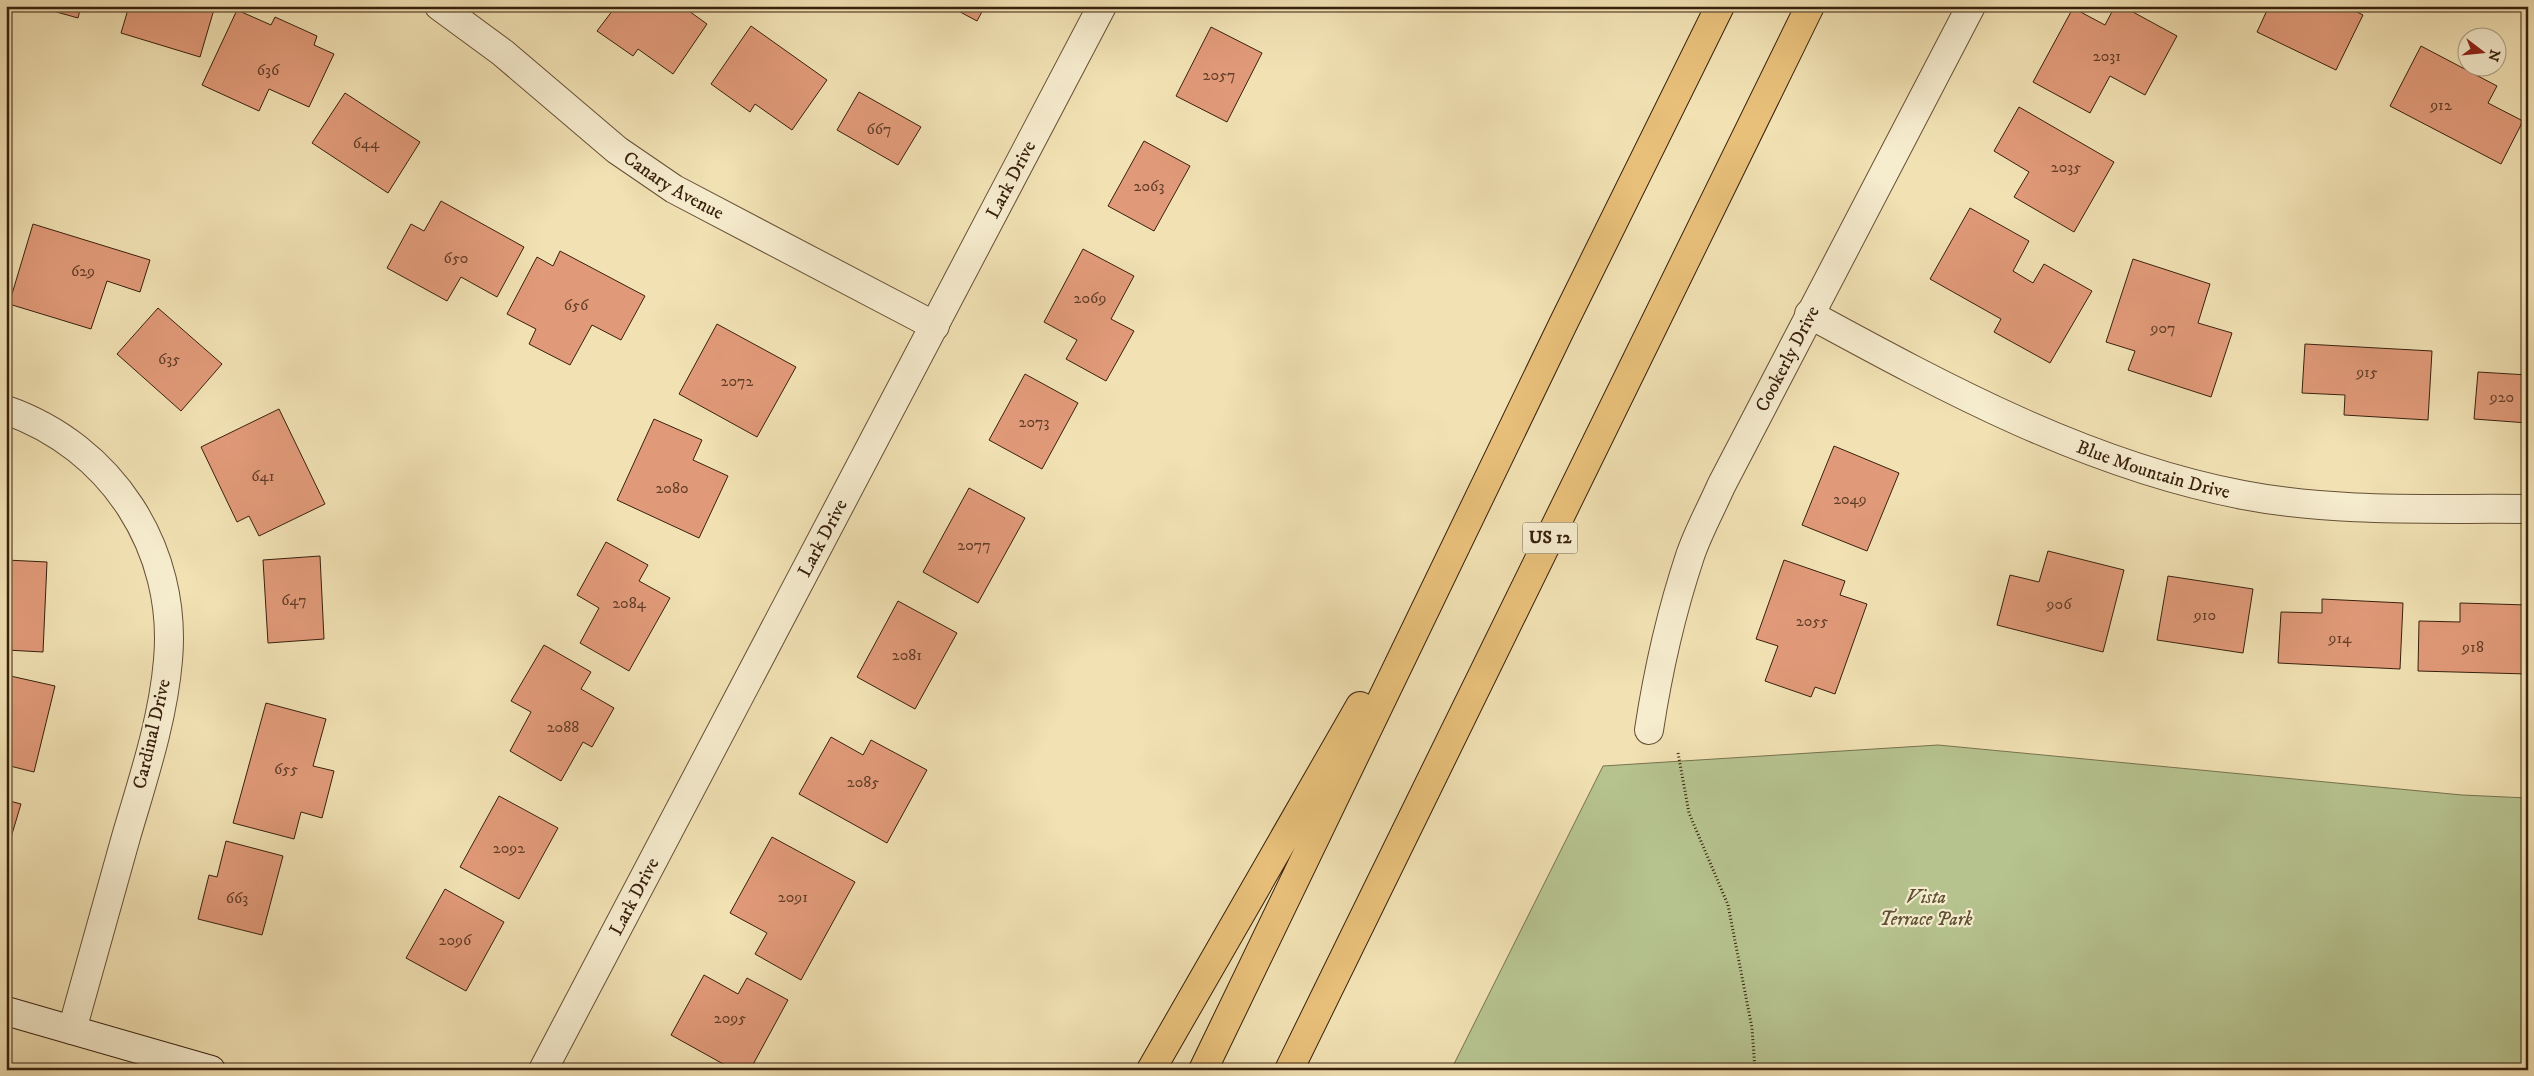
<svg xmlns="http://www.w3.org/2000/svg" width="2534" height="1076" viewBox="0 0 2534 1076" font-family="'IM FELL DW Pica',serif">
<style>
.green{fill:#b6c38f;stroke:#77724e}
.building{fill:#e19a79;stroke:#38200d}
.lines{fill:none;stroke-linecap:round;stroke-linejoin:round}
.minor-casing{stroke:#665036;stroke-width:30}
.secondary-casing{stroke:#38200d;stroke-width:30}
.trunk-casing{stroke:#38200d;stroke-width:30}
.path{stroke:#38200d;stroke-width:3;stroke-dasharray:1 2.5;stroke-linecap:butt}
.minor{stroke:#f6ecce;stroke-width:28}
.secondary{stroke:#f6ecce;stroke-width:28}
.trunk{stroke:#e8c07a;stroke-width:28}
.labels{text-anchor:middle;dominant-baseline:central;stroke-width:4.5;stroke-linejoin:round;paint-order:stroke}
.number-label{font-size:16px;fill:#623e28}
.shield{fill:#f6ecce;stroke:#715d47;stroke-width:1}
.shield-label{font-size:18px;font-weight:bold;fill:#38200d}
.street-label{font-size:19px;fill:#38200d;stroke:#f6ecce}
.park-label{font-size:19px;font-style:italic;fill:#5e5134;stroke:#f6ecce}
</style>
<rect width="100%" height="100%" fill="#f1e1b3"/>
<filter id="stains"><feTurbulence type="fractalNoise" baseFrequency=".004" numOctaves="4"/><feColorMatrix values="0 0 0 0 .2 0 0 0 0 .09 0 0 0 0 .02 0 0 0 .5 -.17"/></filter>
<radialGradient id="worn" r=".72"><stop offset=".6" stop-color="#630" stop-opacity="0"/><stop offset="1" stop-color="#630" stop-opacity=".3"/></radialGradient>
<path class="green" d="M 1938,745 L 2462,795 L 2528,798 L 2528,1070 L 1451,1070 L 1603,766 Z"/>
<path class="building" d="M 35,6 L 81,6 L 78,18 Z
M 129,6 L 215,6 L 200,57 L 121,33 Z
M 616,6 L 682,6 L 707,24 L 673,74 L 638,49 L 633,56 L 597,31 Z
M 949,6 L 985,6 L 977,21 Z
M 2115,6 L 2122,6 L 2177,36 L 2145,95 L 2110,76 L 2090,113 L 2033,82 L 2073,8 L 2105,25 Z
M 2269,6 L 2345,6 L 2363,15 L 2336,70 L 2257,32 Z
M 237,10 L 271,25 L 275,17 L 317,36 L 314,45 L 334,54 L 309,107 L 269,89 L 259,111 L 202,85 Z
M 751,26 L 827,80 L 792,130 L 755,104 L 750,112 L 711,84 Z
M 1211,27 L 1262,53 L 1227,122 L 1176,96 Z
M 2421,46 L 2497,86 L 2488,103 L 2523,121 L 2501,164 L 2390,106 Z
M 859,92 L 921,127 L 898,165 L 837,130 Z
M 345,93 L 420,142 L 388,193 L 312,143 Z
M 2019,107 L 2114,162 L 2074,232 L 2014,197 L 2029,172 L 1994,151 Z
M 1144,141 L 1190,166 L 1154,231 L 1108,206 Z
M 441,201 L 524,247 L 497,297 L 461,277 L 447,301 L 387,268 L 411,224 L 424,231 Z
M 1970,208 L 2029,241 L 2013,271 L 2033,283 L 2044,264 L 2092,291 L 2050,363 L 1994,332 L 2001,319 L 1930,279 Z
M 33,224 L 150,260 L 140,292 L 107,281 L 91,329 L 9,304 Z
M 1083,249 L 1134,276 L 1111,319 L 1134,331 L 1106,381 L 1066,359 L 1077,340 L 1044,322 Z
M 560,251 L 645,296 L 621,340 L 592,325 L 570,365 L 529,344 L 536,329 L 507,314 L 537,257 L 553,266 Z
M 2133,259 L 2210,284 L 2198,323 L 2232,333 L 2211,397 L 2128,370 L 2135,351 L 2106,342 Z
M 158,308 L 222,364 L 181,411 L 117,354 Z
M 717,324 L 796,367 L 757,437 L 679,394 Z
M 2305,344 L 2432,351 L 2428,420 L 2344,415 L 2345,395 L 2302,393 Z
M 2478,372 L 2528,375 L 2528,423 L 2474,419 Z
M 1025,374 L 1078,403 L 1042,469 L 989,440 Z
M 279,409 L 325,504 L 259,536 L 249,516 L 237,522 L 201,447 Z
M 654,419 L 702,440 L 693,460 L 728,476 L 699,538 L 617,500 Z
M 1834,446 L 1899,473 L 1867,551 L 1802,525 Z
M 969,488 L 1025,518 L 978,603 L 923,572 Z
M 606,542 L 648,565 L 639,581 L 670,598 L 629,671 L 580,643 L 599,608 L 577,595 Z
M 2048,551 L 2124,570 L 2103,652 L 1997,625 L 2010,575 L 2039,582 Z
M 320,556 L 324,639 L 268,643 L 263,560 Z
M 6,560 L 47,562 L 43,652 L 6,650 Z
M 1784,560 L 1845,581 L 1840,595 L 1867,604 L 1835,694 L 1815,687 L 1811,697 L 1765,681 L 1778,646 L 1756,639 Z
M 2168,576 L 2253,589 L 2243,653 L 2157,640 Z
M 2322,599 L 2403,603 L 2400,669 L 2278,663 L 2281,612 L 2322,613 Z
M 898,601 L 957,633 L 915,709 L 857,677 Z
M 2460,603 L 2528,605 L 2528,674 L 2418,671 L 2419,621 L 2460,622 Z
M 544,645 L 591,672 L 581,689 L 614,708 L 592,747 L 583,742 L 561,781 L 510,751 L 531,712 L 511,701 Z
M 6,675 L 55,686 L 34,772 L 6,765 Z
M 266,703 L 326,719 L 313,766 L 334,771 L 322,818 L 301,812 L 294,839 L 233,823 Z
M 831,737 L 863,755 L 871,740 L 927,770 L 887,843 L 799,794 Z
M 499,796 L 558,828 L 519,899 L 460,867 Z
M 6,800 L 21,804 L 6,854 Z
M 772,837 L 855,882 L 801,980 L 755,954 L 767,933 L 730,913 Z
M 226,841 L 283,856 L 262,935 L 198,919 L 209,875 L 217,877 Z
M 445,889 L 504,922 L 466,991 L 406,958 Z
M 704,975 L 738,994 L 747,978 L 788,1000 L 750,1070 L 734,1070 L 671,1035 Z"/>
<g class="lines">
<g class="minor-casing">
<g id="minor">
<path id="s1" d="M 439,6 L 503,53 L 617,150 L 674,189 L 935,326"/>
<path id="s2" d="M 1809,314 C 1947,389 2087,465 2243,495 C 2336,513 2433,508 2528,509"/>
<path d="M 6,410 C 112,447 178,549 168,660 C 163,720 143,779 126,837 C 108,901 90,965 72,1030"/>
<path id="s3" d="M 1649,730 C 1658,671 1671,613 1690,556 C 1698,532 1711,509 1721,486 L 1971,6"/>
<path id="s4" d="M 543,1070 L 1102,6"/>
</g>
</g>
<g class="secondary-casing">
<path id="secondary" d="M 6,1011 L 211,1070"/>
</g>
<g class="trunk-casing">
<path id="trunk" d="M 1151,1070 L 1360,706
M 1203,1070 L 1564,322 L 1720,6
M 1289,1070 L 1810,6"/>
</g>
<path class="path" d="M 1678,753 L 1689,813 L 1728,905 L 1752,1028 L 1755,1070"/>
<use href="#minor" class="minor"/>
<use href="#secondary" class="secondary"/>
<use href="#trunk" class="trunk"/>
</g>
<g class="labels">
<g class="number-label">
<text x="2107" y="56">2031</text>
<text x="268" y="70">636</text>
<text x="1219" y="75">2057</text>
<text x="2441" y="105">912</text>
<text x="879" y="129">667</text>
<text x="366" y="143">644</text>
<text x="2066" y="167">2035</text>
<text x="1149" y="186">2063</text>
<text x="456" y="258">650</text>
<text x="83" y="271">629</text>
<text x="1090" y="298">2069</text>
<text x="576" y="305">656</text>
<text x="2163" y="328">907</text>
<text x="169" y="359">635</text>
<text x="2367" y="372">915</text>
<text x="737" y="381">2072</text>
<text x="2502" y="397">920</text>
<text x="1034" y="422">2073</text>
<text x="263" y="476">641</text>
<text x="672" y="488">2080</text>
<text x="1850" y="499">2049</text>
<text x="974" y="545">2077</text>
<text x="294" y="600">647</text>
<text x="629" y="603">2084</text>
<text x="2059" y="604">906</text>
<text x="2205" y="615">910</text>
<text x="1812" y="621">2055</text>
<text x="2340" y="638">914</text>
<text x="2473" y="647">918</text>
<text x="907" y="655">2081</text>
<text x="563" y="727">2088</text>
<text x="286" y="769">655</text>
<text x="863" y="782">2085</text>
<text x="509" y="848">2092</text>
<text x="793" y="897">2091</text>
<text x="237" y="898">663</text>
<text x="455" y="940">2096</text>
<text x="730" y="1018">2095</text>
</g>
<rect class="shield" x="1522.5" y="522.5" width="55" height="31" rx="4"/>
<g class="shield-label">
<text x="1550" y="538">US 12</text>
</g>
<g class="street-label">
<text stroke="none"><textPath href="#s4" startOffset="1006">Lark Drive</textPath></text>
<text stroke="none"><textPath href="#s1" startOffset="296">Canary Avenue</textPath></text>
<text stroke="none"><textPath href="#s3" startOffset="399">Cookerly Drive</textPath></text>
<text stroke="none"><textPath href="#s2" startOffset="379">Blue Mountain Drive</textPath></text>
<text stroke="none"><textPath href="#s4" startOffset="601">Lark Drive</textPath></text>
<text transform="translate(152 734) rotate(-77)">Cardinal Drive</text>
<text stroke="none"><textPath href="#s4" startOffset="196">Lark Drive</textPath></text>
</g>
<g class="park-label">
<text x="1926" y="897">Vista<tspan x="1926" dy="22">Terrace Park</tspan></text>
</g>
</g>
<rect width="2534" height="1076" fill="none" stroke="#f1e1b3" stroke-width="25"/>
<rect x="8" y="8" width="2519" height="1061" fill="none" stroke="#38200d" stroke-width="2.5"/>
<rect x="12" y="12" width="2509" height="1051" fill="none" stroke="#38200d"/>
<g transform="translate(2482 52) rotate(106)"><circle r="24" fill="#f6ecce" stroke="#aa9a81"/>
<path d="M0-4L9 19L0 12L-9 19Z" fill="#8f2418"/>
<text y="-8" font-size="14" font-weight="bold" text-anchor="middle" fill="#38200d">N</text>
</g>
<rect width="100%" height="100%" filter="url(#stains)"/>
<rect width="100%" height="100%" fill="url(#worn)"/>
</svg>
